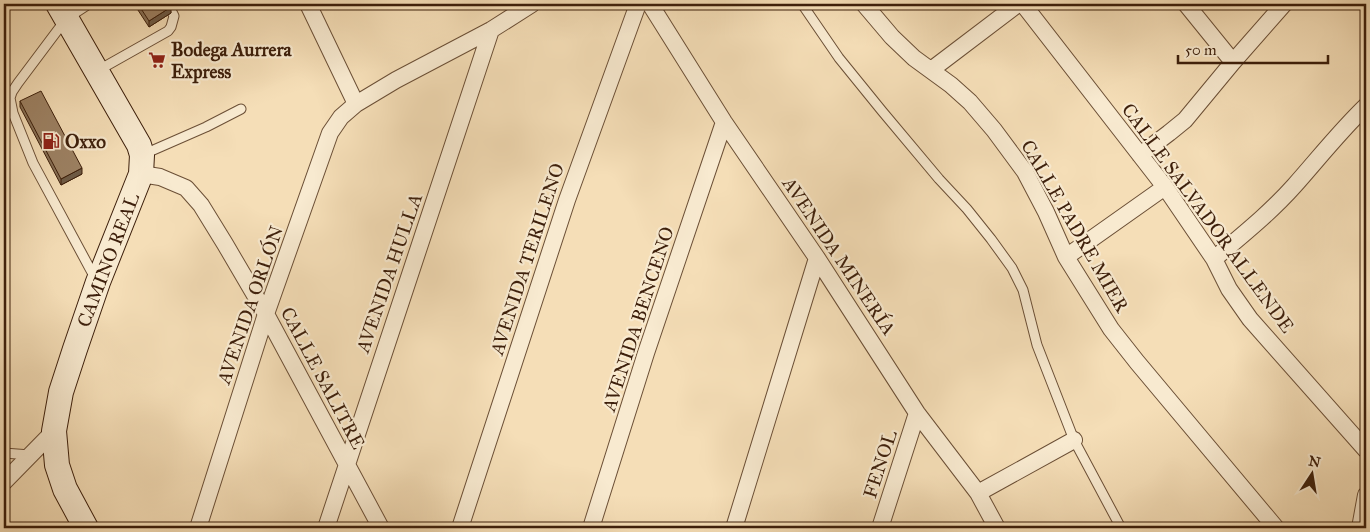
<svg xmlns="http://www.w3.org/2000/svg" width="1370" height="532" viewBox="0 0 1370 532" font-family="'IM FELL Great Primer',serif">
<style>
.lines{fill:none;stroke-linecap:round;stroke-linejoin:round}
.lane-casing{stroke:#6b4f36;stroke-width:11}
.street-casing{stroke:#6b4f36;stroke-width:18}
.secondary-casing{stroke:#3d1f0b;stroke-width:26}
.lane{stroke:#f8ead0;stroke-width:9}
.street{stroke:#f8ead0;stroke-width:16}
.secondary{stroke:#f8ead0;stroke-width:24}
.wall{fill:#877056;stroke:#3d1f0b}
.shaded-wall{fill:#6e5b46;stroke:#3d1f0b}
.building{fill:#9d8264;stroke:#3d1f0b}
.labels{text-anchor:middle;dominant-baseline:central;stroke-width:4.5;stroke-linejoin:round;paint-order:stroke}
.poi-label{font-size:19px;font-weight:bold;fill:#3d1f0b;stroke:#f8ead0;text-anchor:start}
.street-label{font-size:19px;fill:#3d1f0b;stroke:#f8ead0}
</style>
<rect width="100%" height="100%" fill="#f5deb7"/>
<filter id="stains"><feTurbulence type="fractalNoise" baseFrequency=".004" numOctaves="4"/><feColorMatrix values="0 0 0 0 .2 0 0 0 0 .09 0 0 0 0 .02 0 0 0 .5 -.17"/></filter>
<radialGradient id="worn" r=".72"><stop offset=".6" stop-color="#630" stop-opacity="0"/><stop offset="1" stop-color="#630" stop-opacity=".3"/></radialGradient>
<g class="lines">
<g class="lane-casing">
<path id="lane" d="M 89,4 L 66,19 L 18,83 L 12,92 L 10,98 L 13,113 L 33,163 L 95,278
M 802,4 L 839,58 L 882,111 L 939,179 L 967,209 L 991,239 L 1012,268 L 1023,290 L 1037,345 L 1074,440 L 1121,528
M 97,71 L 168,31 L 171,27 L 174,16 L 168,4
M 142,155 L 206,127 L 241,109
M 4,453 L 30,455"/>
</g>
<g class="street-casing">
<path id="street" d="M 308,4 L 356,104
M 650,4 L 724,122 L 817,258 L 917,413 L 978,493 L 997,528
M 864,4 L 892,37 L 914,58 L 951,85 L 970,102 L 994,130 L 1025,172 L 1046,212 L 1066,257 L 1111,329 L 1137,362 L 1276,528
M 1023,4 L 1165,187 L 1214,259 L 1229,289 L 1250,319 L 1366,450
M 1186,4 L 1233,62
M 931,70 L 1018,4
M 1140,155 L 1169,133 L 1185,120 L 1233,62 L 1284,4
M 141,174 L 160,177 L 186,188 L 201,205 L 225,244 L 266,314 L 381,528
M 1066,257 L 1165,187
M 1214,259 C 1241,236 1270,213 1294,186 C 1318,159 1340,131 1366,106
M 4,482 L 54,431
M 978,493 L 1074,440
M 198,528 L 266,314 L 330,133 L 341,117 L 356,104 L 396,80 L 491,30 L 532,4
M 326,528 L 491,30
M 460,528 L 567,200 L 638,4
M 591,528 L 646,353 L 724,122
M 734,528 L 817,258
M 880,528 L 917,413
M 1360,528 L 1366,495"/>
</g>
<g class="secondary-casing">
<path id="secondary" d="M 58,4 L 139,145 L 142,155 L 141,174 L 98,282 L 75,349 L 61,392 L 54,431 L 57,465 L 65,489 L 86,528"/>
</g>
<use href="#lane" class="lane"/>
<use href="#street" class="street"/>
<use href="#secondary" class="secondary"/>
</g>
<path class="wall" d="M 134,4 L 169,4 L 171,13 L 149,27 Z
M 20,101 L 82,174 L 61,185 L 20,107 Z"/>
<path class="shaded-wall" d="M 171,7 L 171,13 L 149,27 L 149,21 Z
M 82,168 L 82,174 L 61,185 L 61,179 Z"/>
<path class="building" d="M 138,4 L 169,4 L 171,7 L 149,21 Z
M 41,91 L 82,168 L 61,179 L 20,101 Z"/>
<defs>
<g id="supermarket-bare" transform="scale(1.35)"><path d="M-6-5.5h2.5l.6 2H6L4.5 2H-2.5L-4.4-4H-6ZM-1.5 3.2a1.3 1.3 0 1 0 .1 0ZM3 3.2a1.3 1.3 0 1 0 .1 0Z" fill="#8f2418" stroke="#f8ead0" stroke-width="2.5" paint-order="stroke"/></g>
<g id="fuel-bare" transform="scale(1.35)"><path d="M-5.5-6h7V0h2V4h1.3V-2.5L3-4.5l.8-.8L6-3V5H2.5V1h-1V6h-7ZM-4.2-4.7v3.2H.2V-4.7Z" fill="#8f2418" stroke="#f8ead0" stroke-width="2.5" paint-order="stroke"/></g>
</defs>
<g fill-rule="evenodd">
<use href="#supermarket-bare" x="157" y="60"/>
<use href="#fuel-bare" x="51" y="141"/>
</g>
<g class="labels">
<g class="poi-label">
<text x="171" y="49">Bodega Aurrera<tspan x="171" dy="22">Express</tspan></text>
<text x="65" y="141">Oxxo</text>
</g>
<g class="street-label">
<text transform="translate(1208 218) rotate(54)">CALLE SALVADOR ALLENDE</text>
<text transform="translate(1075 226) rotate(60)">CALLE PADRE MIER</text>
<text transform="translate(839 256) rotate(56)">AVENIDA MINERÍA</text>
<text transform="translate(527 259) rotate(-72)">AVENIDA TERILENO</text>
<text transform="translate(108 260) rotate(-69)">CAMINO REAL</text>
<text transform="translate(389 273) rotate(-71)">AVENIDA HULLA</text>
<text transform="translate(250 305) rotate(-71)">AVENIDA ORLÓN</text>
<text transform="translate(638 319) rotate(-72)">AVENIDA BENCENO</text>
<text transform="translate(323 378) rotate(62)">CALLE SALITRE</text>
<text transform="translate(880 464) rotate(-72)">FENOL</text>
</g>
</g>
<rect width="1370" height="532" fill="none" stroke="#f5deb7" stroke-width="20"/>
<rect x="5" y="5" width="1360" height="522" fill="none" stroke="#3d1f0b" stroke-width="2.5"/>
<rect x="10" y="10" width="1350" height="512" fill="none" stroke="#3d1f0b"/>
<g transform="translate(1312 474) rotate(12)" stroke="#f8ead0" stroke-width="4" paint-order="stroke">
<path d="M0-4L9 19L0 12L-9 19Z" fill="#3d1f0b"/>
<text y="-8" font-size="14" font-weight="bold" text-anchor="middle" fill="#3d1f0b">N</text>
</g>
<path d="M1178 55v8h150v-8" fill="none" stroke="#3d1f0b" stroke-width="2.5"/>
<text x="1185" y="55" font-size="15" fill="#3d1f0b" stroke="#f8ead0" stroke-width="4" paint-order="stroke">50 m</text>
<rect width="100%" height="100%" filter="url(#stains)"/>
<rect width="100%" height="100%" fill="url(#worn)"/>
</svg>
